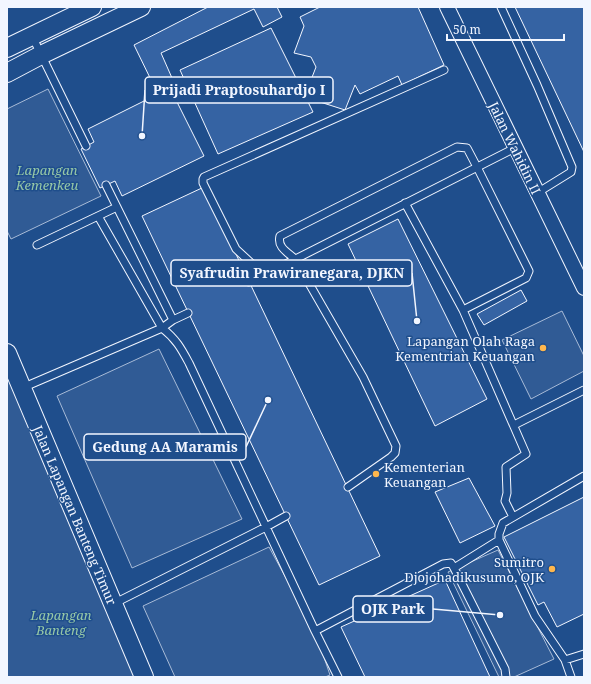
<svg xmlns="http://www.w3.org/2000/svg" width="591" height="684" viewBox="0 0 591 684" font-family="'Noto Serif',serif">
<style>
.green{fill:#305b95;stroke:#a8bbd7}
.building{fill:#3563a3;stroke:#f2f6ff}
.lines{fill:none;stroke-linecap:round;stroke-linejoin:round}
.service-casing{stroke:#f2f6ff;stroke-width:9}
.minor-casing{stroke:#f2f6ff;stroke-width:16}
.tertiary-casing{stroke:#f2f6ff;stroke-width:20}
.service{stroke:#1f4e8c;stroke-width:7}
.minor{stroke:#1f4e8c;stroke-width:14}
.tertiary{stroke:#1f4e8c;stroke-width:18}
.poi-dot{fill:#ffb74d;stroke:#1f4e8c;stroke-width:1.5}
.labels{text-anchor:middle;dominant-baseline:central;stroke-width:3;stroke-linejoin:round;paint-order:stroke}
.street-label{font-size:13px;fill:#f2f6ff;stroke:#1f4e8c}
.park-label{font-size:13px;font-style:italic;fill:#97c8a6;stroke:#1f4e8c}
.poi-label{font-size:13px;fill:#f2f6ff;stroke:#1f4e8c;text-anchor:end}
.leader{fill:none;stroke:#f2f6ff;stroke-width:1.5}
.callout-dot{fill:#f2f6ff;stroke:#1f4e8c;stroke-width:1.5}
.callout{fill:#1f4e8c;stroke:#f2f6ff;stroke-width:1.5}
.callout-label{font-size:14px;text-anchor:middle;font-weight:bold;fill:#f2f6ff}
</style>
<rect width="100%" height="100%" fill="#1f4e8c"/>
<path class="green" d="M 48,89 L 101,196 L 11,239 L 7,231 L 7,109 Z
M 562,311 L 584,356 L 584,371 L 531,399 L 502,340 Z
M 159,349 L 242,519 L 132,568 L 57,396 Z
M 7,353 L 143,677 L 7,677 Z
M 269,547 L 315,631 L 330,675 L 325,677 L 175,677 L 143,606 Z
M 498,550 L 554,659 L 514,677 L 499,677 L 448,572 Z"/>
<path class="building" d="M 208,7 L 277,7 L 282,17 L 263,27 L 254,9 L 161,53 L 172,78 L 154,86 L 134,45 Z
M 320,7 L 418,7 L 444,65 L 402,85 L 398,76 L 360,94 L 355,85 L 345,110 L 317,101 L 319,88 L 309,85 L 316,67 L 311,57 L 294,53 L 304,26 L 300,17 Z
M 515,7 L 584,7 L 584,152 Z
M 271,28 L 313,112 L 218,154 L 180,70 Z
M 170,88 L 204,156 L 122,196 L 115,181 L 100,188 L 81,149 L 94,142 L 88,129 Z
M 204,187 L 380,556 L 319,585 L 142,216 Z
M 398,219 L 487,399 L 435,426 L 348,244 Z
M 521,290 L 527,301 L 484,325 L 477,314 Z
M 469,478 L 495,526 L 460,543 L 435,492 Z
M 584,497 L 584,614 L 557,627 L 544,602 L 538,605 L 504,537 Z
M 445,580 L 490,677 L 365,677 L 341,627 Z"/>
<g class="lines">
<g class="service-casing">
<path id="service" d="M 501,7 L 537,85 L 572,167 L 571,172 L 537,193
M 32,36 L 86,146
M 106,185 L 173,320 L 188,313
M 405,203 L 463,310 L 526,454 L 506,467 L 507,493 L 505,501 L 513,517
M 98,216 L 162,328 L 173,320
M 37,245 L 117,207
M 264,275 L 515,148
M 249,282 L 264,275 L 236,249 L 203,183 L 203,179 L 204,177 L 444,70
M 22,388 L 162,328 C 176,339 181,348 189,363 L 315,631 L 338,677
M 514,425 L 584,390
M 348,487 L 391,457 L 395,453 L 396,446 L 363,377 L 295,259 C 287,252 277,247 280,236 L 457,147 L 467,148 L 477,167 L 529,271 L 526,278 L 463,310
M 454,568 L 499,540
M 113,604 L 266,527 L 286,516
M 315,631 L 443,564 L 451,563 L 454,568 L 505,669 L 506,677
M 565,660 L 584,654
M 571,677 L 565,660 L 535,616 L 499,540 L 499,534 L 503,523 L 584,476"/>
</g>
<g class="minor-casing">
<path id="minor" d="M 447,7 L 584,288"/>
</g>
<g class="tertiary-casing">
<path id="tertiary" d="M 7,48 L 92,7
M 7,73 L 41,55 L 141,7
M 7,353 L 144,677"/>
</g>
<use href="#service" class="service"/>
<use href="#minor" class="minor"/>
<use href="#tertiary" class="tertiary"/>
</g>
<g class="poi-dot">
<circle cx="543" cy="348" r="4"/>
<circle cx="376" cy="474" r="4"/>
<circle cx="552" cy="569" r="4"/>
</g>
<g class="labels">
<g class="street-label">
<text transform="translate(515 148) rotate(64)">Jalan Wahidin II</text>
<text transform="translate(75 515) rotate(67)">Jalan Lapangan Banteng Timur</text>
</g>
<g class="park-label">
<text x="47" y="170">Lapangan<tspan x="47" dy="15">Kemenkeu</tspan></text>
<text x="61" y="615">Lapangan<tspan x="61" dy="15">Banteng</tspan></text>
</g>
<g class="poi-label">
<text x="535" y="341">Lapangan Olah Raga<tspan x="535" dy="15">Kementrian Keuangan</tspan></text>
<text x="384" y="467" text-anchor="start">Kementerian<tspan x="384" dy="15">Keuangan</tspan></text>
<text x="544" y="562">Sumitro<tspan x="544" dy="15">Djojohadikusumo, OJK</tspan></text>
</g>
</g>
<path class="leader" d="M142 136L145 90M417 321L412 273M268 400L246 447M500 615L433 609"/>
<g class="callout-dot">
<circle cx="142" cy="136" r="4"/>
<circle cx="417" cy="321" r="4"/>
<circle cx="268" cy="400" r="4"/>
<circle cx="500" cy="615" r="4"/>
</g>
<g class="callout">
<rect x="145" y="77" width="188" height="26" rx="4"/>
<rect x="171" y="260" width="241" height="26" rx="4"/>
<rect x="84" y="434" width="162" height="26" rx="4"/>
<rect x="353" y="596" width="80" height="26" rx="4"/>
</g>
<g class="callout-label">
<text x="239" y="95">Prijadi Praptosuhardjo I</text>
<text x="292" y="278">Syafrudin Prawiranegara, DJKN</text>
<text x="165" y="452">Gedung AA Maramis</text>
<text x="393" y="614">OJK Park</text>
</g>
<rect width="591" height="684" fill="none" stroke="#f2f6ff" stroke-width="16"/>
<path d="M447 34v6h117v-6" fill="none" stroke="#f2f6ff" stroke-width="2"/>
<text x="453" y="34" font-size="12" fill="#f2f6ff" stroke="#1f4e8c" stroke-width="3" paint-order="stroke">50 m</text>
</svg>
